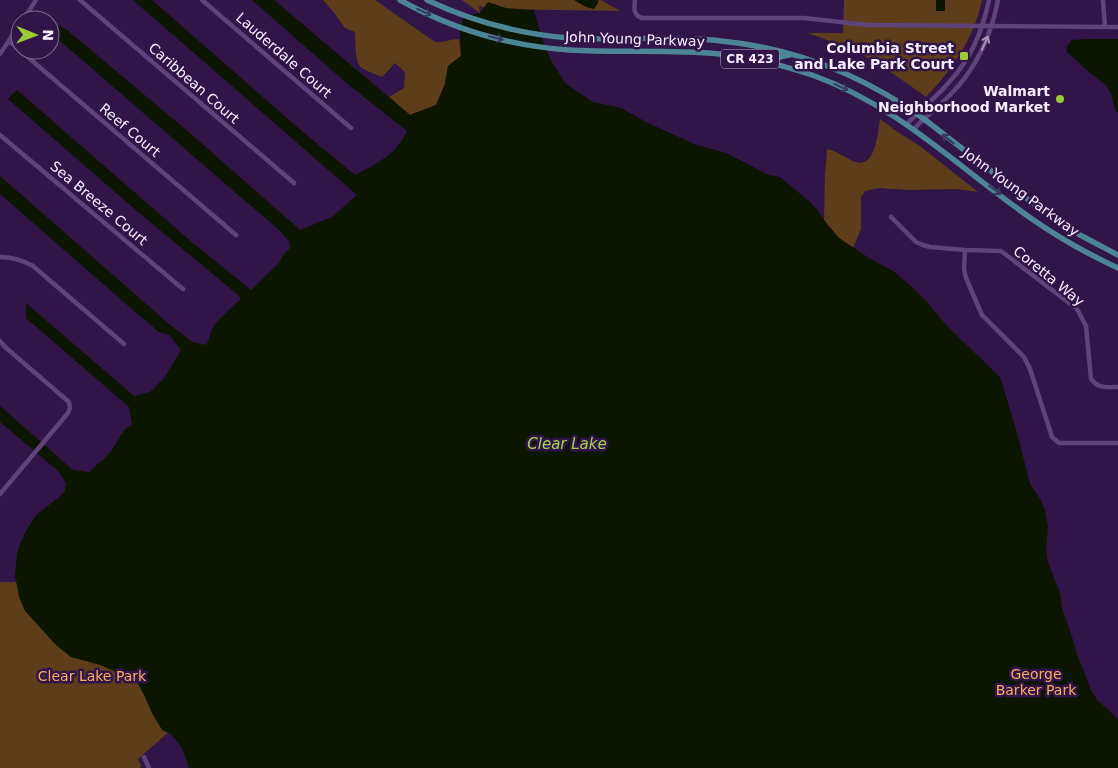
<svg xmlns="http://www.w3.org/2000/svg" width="1118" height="768" viewBox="0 0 1118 768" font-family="'DejaVu Sans',sans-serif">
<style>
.green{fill:#5e3e1a}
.water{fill:#0b1500}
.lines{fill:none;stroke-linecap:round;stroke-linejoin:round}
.minor{stroke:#5f437a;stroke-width:4.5}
.major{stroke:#4c8696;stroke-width:5.5}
.oneway{stroke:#39365f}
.oneway2{stroke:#a290b5}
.poi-dot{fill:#9acb34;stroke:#311448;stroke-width:2}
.labels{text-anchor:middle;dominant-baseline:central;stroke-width:5;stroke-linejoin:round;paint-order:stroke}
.shield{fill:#311448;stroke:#baadc7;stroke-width:1}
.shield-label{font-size:12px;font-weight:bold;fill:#f5effd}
.street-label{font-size:14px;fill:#f5effd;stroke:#311448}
.poi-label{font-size:14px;font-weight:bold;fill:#f5effd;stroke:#311448;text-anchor:end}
.park-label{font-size:14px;fill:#faae5b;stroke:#311448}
.water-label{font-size:15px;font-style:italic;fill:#a5d350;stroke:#311448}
</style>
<rect width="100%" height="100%" fill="#311448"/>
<path class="green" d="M 323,0 L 375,0 L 435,42 C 444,43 450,39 459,39 L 461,56 L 448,66 L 445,84 L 436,105 L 410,115 L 389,97 L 404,88 L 405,72 L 395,63 L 382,77 C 376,74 368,72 362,68 C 354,62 356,43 355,32 L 345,28 L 335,14 Z
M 462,0 L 601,0 L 620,11 L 488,9 L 479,6 L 480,13 Z
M 844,0 L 982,0 C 974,38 953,69 926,97 C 905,82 884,66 861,54 C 844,45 825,39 807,33 L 843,33 Z
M 880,119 L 896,131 L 920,146 L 978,192 L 956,189 L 909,190 L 879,188 L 865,191 L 861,197 L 861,229 L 853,248 L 839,238 L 824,220 L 825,175 L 827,149 C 838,151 846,159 856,162 C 876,168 878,131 880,119 Z
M 0,582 L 301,585 L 180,722 L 138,759 L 141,765 L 140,768 L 0,768 Z"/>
<path class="water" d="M 133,0 L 152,0 L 304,133 L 355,175 C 378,163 396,155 407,131 L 350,86 L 252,0 L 274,0 L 410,115 L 436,105 L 445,84 L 448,66 L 461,56 C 461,39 458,32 464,16 L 480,13 L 488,2 L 506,8 L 534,10 L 542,39 L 551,61 L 566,84 L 593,102 L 621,108 L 646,122 L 694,144 L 726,153 L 769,175 L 780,177 L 810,202 L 818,211 L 829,227 L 839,238 L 869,258 L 893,271 L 911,286 L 928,303 L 947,326 L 1000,377 L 1016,429 L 1030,484 L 1040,499 L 1045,510 L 1048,527 L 1046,551 L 1047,560 L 1060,593 L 1062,608 L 1074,643 L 1076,652 L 1092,692 L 1098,701 L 1110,711 L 1118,720 L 1118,768 L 189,768 L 182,748 L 171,734 L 162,730 L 152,713 L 144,695 L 138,684 L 128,677 L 100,665 L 71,657 L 56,645 L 25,611 L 19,597 L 15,576 L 17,554 L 20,544 L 26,531 L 36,515 L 62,495 L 65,490 L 66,483 L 58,471 L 0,422 L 0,406 L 73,470 L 89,472 C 96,465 106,458 112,450 C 118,441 122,429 132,425 L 129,407 L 26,318 L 26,303 L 134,396 L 150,392 L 165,377 L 181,350 L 169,335 L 159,332 L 141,317 L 0,194 L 0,176 L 169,324 L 192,342 L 206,345 C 210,339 210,332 214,326 C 221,316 232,308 241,299 L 238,295 L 138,212 L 8,99 L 17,90 L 187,238 L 251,290 L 278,264 L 284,254 L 290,248 L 289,241 L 279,230 L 52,34 L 56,28 L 59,25 L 67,30 L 191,134 L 300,230 L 332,217 L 357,195 Z
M 574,0 L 598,0 L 598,3 L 594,9 L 586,7 Z
M 936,0 L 945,0 L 945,11 L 936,11 Z
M 1087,39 L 1118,39 L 1118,112 L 1116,112 L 1111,94 L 1106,85 L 1090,73 L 1067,52 L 1067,46 L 1072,40 Z"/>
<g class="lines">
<path class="minor" d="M 80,0 L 294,183
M 202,0 L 351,128
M 635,0 C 634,8 633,15 642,18 L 804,18 L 868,25 L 1118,27
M 1103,0 L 1105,27
M 23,20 L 36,0
M 9,41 L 236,235
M 0,54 L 20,24
M 907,124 C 921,109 938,96 951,80 C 971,58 983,29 989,0
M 914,129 C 925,117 938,107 950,95 C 976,69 991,36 998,0
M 0,135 L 183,289
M 891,217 L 916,242 L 923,245 L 930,247 L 965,250 L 1001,251 L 1077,309 L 1086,326 L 1091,379 C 1099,389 1106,387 1118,387
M 965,250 L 964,269 L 966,278 L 982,315 L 1024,357 L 1030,369 L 1052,437 L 1059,443 L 1118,443
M 0,257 C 13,257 22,260 33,266 L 124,344
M 0,341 L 5,347 L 69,402 L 70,408 L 68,413 L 0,494
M 144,757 L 149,768"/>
<path class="major" d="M 400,0 C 452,29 510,46 569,50 C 619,53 669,49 719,54 C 751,57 782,65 812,75 C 897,105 959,168 1032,219 C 1059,238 1088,254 1118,268
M 427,0 C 471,21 520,34 569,38 C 620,41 671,35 721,41 C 795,48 864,76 924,119 L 1052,218 L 1080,235 L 1118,255
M 771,63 C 776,57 783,56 790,55"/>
</g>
<defs><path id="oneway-shaft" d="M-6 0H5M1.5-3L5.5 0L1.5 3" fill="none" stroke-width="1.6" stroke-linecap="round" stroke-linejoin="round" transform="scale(1.25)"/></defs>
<g class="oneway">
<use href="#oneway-shaft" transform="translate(424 12) rotate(25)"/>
<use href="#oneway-shaft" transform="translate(496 38) rotate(14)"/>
<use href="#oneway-shaft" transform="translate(841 87) rotate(24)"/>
<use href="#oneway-shaft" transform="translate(948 139) rotate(-142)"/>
<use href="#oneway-shaft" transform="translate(995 190) rotate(37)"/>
</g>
<use class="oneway2" href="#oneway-shaft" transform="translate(985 43) rotate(-66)"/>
<g class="poi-dot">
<rect x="959" y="51" width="10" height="10" rx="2.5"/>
<circle cx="1060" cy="99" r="5"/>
</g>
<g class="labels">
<rect class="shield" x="721" y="49.5" width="58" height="19" rx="4"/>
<g class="shield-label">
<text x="750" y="59">CR 423</text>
</g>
<g class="street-label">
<text transform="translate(635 39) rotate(2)">John Young Parkway</text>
<text transform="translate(284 55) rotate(41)">Lauderdale Court</text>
<text transform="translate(194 83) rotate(41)">Caribbean Court</text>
<text transform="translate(130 130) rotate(40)">Reef Court</text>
<text transform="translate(1021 192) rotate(36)">John Young Parkway</text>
<text transform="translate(99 203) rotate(40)">Sea Breeze Court</text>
<text transform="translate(1049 276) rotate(39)">Coretta Way</text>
</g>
<g class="poi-label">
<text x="954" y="48">Columbia Street<tspan x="954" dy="16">and Lake Park Court</tspan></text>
<text x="1050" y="91">Walmart<tspan x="1050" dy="16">Neighborhood Market</tspan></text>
</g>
<g class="park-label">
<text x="1036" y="674">George<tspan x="1036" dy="16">Barker Park</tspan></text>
<text x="92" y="676">Clear Lake Park</text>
</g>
<g class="water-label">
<text x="567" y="444">Clear Lake</text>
</g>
</g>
<g transform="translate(35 35) rotate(91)"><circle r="24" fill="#311448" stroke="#7f6c90"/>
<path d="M0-4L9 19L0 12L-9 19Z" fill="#9acb34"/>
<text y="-8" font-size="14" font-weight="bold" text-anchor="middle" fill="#f5effd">N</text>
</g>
</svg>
